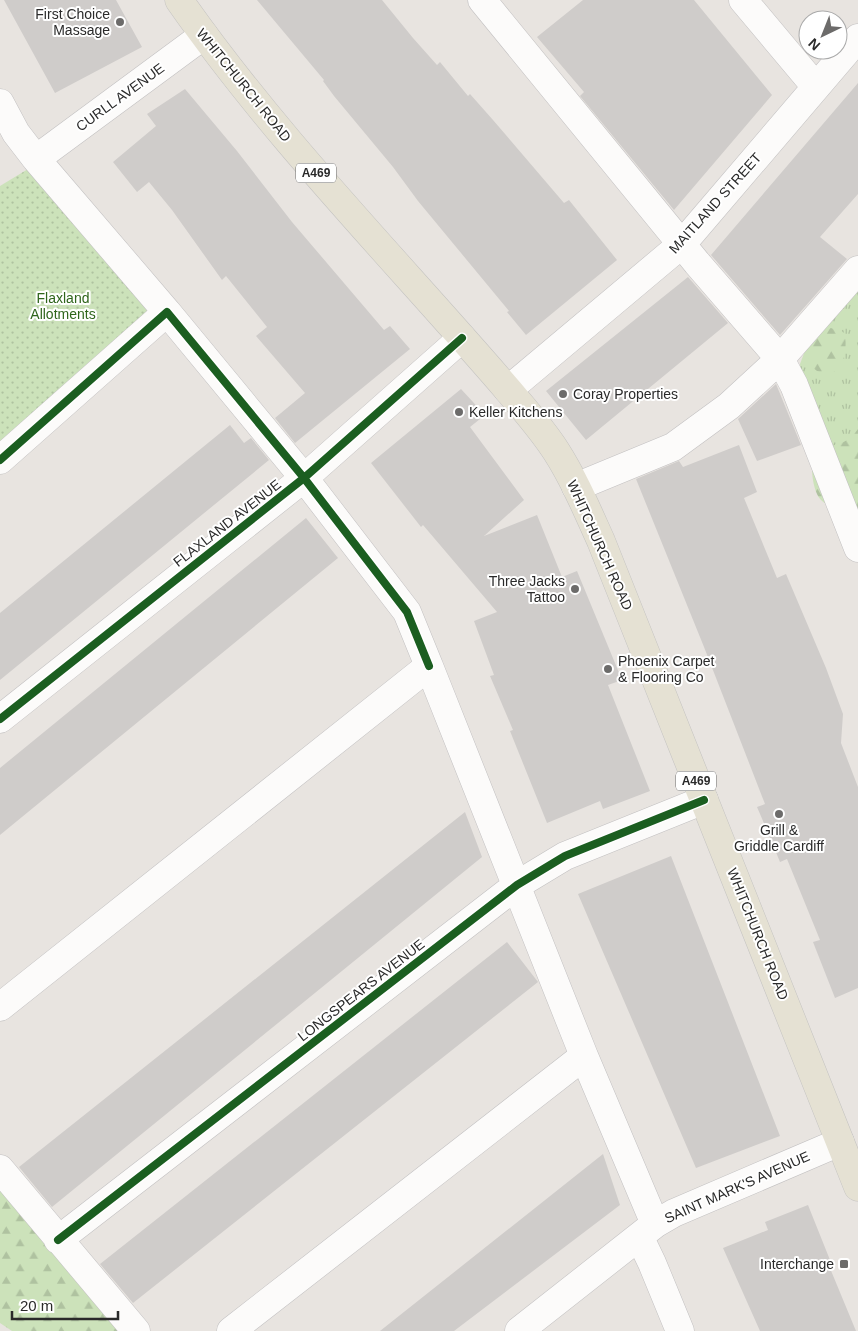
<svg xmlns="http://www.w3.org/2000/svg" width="858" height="1331" viewBox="0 0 858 1331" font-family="Helvetica,sans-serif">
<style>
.grass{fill:url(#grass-tufts)}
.forest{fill:url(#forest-firs)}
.garden{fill:url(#garden-dots)}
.building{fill:#cfccca}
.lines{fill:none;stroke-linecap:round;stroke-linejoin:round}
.minor-casing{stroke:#c2c0c1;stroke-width:29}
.major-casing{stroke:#c4c3c1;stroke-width:29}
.minor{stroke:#fcfbfa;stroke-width:28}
.major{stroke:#e5e1d3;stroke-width:28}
.cycleway-casing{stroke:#fff;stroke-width:11}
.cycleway{stroke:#1b5e20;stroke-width:8}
.poi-dot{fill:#6c6b6a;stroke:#fff;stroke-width:2}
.labels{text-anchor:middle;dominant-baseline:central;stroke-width:4;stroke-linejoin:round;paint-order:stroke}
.shield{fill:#fff;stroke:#6a6a6a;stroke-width:1}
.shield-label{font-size:12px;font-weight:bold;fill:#2a2a2a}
.poi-label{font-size:14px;fill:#2a2a2a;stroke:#fff;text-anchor:end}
.street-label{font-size:14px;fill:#2a2a2a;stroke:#fff}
.park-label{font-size:14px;fill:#2f651c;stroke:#fff}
</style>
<defs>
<pattern id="grass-tufts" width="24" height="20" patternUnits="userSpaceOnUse" patternTransform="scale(1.25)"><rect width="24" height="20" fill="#cce2ba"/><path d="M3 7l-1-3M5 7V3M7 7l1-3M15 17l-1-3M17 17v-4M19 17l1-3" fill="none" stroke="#afc2a0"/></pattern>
<pattern id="forest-firs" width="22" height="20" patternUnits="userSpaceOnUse" patternTransform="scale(1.25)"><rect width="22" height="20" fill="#cce2ba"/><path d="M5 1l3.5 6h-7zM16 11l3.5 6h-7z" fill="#afc2a0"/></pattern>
<pattern id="garden-dots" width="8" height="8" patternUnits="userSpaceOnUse" patternTransform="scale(1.25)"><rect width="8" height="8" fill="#cce2ba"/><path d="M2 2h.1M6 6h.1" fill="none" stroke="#afc2a0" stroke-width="1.8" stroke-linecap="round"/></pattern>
</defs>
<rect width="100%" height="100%" fill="#e8e4e0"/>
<path class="grass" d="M 858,283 L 858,511 L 801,381 L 800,364 L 809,340 Z"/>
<path class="forest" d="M 831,328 L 845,333 C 852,395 796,375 811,345 C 815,336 822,331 831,328 Z
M 858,429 L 858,513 C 847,510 830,509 821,500 C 813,492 809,465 815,456 C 817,453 820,449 822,447 C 840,445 847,443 858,429 Z
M 0,1183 L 123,1331 L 12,1331 L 0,1323 Z"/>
<path class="garden" d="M 28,169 L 151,314 L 0,444 L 0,186 Z"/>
<path class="building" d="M 4,0 L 116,0 L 142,47 L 55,93 Z
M 257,0 L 382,0 L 413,38 L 437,65 L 440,62 L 468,96 L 470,94 L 493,120 L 564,203 L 569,200 L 617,260 L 526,335 L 507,312 L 509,311 L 418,201 L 393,167 L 334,96 L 323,81 L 324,80 Z
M 583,0 L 694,0 L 772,95 L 674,210 L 580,96 L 584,92 L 537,37 Z
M 858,83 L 858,194 L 820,237 L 847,259 L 780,335 L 711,255 Z
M 185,89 L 237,151 L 292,222 L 384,330 L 390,326 L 410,349 L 295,443 L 275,418 L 305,393 L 256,336 L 267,327 L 226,276 L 222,280 L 172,210 L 149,182 L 137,192 L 113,162 L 156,126 L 147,114 Z
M 688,277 L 728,323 L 586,440 L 546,391 Z
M 776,384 L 801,445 L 757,461 L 738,419 Z
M 461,389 L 485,415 L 470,427 L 524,500 L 484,536 L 537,515 L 562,577 L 577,571 L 622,680 L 608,685 L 650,791 L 603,809 L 600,801 L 547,823 L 510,731 L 513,730 L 490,676 L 494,675 L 474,621 L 497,612 L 423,525 L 421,527 L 371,463 Z
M 230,425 L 244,443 L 251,438 L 269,460 L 0,680 L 0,613 Z
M 739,445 L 757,492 L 744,498 L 777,578 L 786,574 L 826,668 L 843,714 L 841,743 L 858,787 L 858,988 L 835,998 L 813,942 L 820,940 L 787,859 L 780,862 L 769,835 L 757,807 L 765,804 L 704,647 L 636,479 L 679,461 L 683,467 Z
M 306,518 L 338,558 L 0,835 L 0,768 Z
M 465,812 L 482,857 L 52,1207 L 19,1167 Z
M 671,856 L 780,1136 L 696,1168 L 578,894 Z
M 507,942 L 538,982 L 133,1303 L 100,1264 Z
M 603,1154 L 620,1205 L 454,1331 L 380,1331 Z
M 808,1205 L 830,1260 L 827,1261 L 856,1331 L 760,1331 L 723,1248 L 768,1230 L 765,1222 Z"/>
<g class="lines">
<g class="minor-casing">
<path id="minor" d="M 482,0 L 697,263 L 780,359 L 794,385 L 858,548
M 743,0 L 816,87
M 0,103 L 16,133 L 36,159 L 167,312
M 36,159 L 204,35
M 508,390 L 682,244 L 858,38
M 0,460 L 167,312 L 304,478 L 407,612 L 429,666
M 576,487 L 673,447 L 729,406 L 780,359 L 858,270
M 0,719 L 304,478 L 462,338
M 0,1007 L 429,666 L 584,1056 L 231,1331
M 584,1056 L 655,1224
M 0,1169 L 136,1331
M 640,1238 L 652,1263 L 680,1331
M 58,1240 L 517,885 L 565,856 L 704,800
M 519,1331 L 655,1224 L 674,1213 L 840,1142"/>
</g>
<g class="major-casing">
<path id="major" d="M 179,0 C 276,139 397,261 508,390 C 524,409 542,429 556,451 C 574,479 587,510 601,541 L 858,1187"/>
</g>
<use href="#minor" class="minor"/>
<use href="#major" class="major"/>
<g class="cycleway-casing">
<path id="cycleway" d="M 0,460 L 167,312 L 304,478 L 407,612 L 429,666
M 0,719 L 304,478 L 462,338
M 58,1240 L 517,885 L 565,856 L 704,800"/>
</g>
<use href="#cycleway" class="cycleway"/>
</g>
<g class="poi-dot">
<circle cx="120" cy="22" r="5"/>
<circle cx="563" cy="394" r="5"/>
<circle cx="459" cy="412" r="5"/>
<circle cx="575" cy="589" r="5"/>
<circle cx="608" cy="669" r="5"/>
<circle cx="779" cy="814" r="5"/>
<rect x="839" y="1259" width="10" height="10" rx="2.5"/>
</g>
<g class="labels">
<g class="shield">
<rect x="296" y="163.5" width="40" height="19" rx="4"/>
<rect x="676" y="771.5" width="40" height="19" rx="4"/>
</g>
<g class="shield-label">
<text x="316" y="173">A469</text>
<text x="696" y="781">A469</text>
</g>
<g class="poi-label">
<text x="110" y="14">First Choice<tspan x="110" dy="16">Massage</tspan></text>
<text x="573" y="394" text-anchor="start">Coray Properties</text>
<text x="469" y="412" text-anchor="start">Keller Kitchens</text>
<text x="565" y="581">Three Jacks<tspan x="565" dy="16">Tattoo</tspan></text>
<text x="618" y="661" text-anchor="start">Phoenix Carpet<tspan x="618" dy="16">&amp; Flooring Co</tspan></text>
<text x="779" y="830" text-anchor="middle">Grill &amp;<tspan x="779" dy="16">Griddle Cardiff</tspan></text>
<text x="834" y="1264">Interchange</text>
</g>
<g class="street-label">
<text transform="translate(244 85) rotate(51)">WHITCHURCH ROAD</text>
<text transform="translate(120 97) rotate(-36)">CURLL AVENUE</text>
<text transform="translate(715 203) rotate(-48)">MAITLAND STREET</text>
<text transform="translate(227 523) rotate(-38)">FLAXLAND AVENUE</text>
<text transform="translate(600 545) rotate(66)">WHITCHURCH ROAD</text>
<text transform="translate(758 934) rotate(68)">WHITCHURCH ROAD</text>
<text transform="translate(361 990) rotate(-38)">LONGSPEARS AVENUE</text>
<text transform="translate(737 1187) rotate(-24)">SAINT MARK'S AVENUE</text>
</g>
<g class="park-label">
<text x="63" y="298">Flaxland<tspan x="63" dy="16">Allotments</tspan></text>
</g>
</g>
<g transform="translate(823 35) rotate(223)"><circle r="24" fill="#ffffff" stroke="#aaaaaa"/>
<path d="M0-4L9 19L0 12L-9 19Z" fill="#6c6b6a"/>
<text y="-8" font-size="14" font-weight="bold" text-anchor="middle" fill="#2a2a2a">N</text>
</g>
<path d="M12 1311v8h106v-8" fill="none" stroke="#2a2a2a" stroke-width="2.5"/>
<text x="20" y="1311" font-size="15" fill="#2a2a2a" stroke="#ffffff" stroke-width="4" paint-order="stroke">20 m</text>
</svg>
